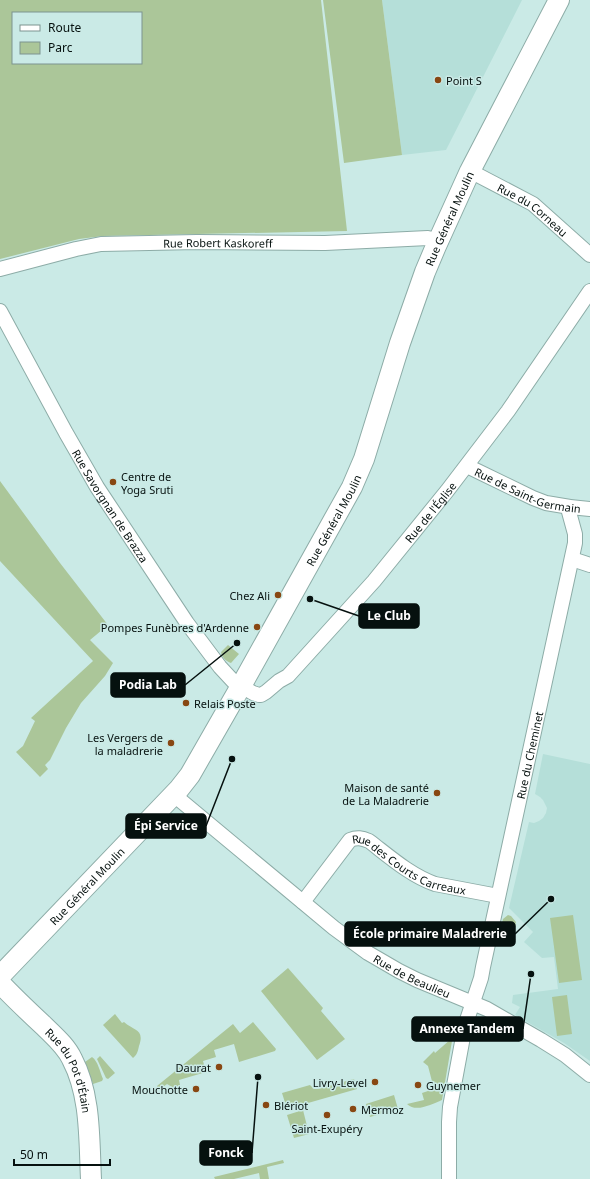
<svg xmlns="http://www.w3.org/2000/svg" width="590" height="1179" viewBox="0 0 590 1179" font-family="'Noto Sans',sans-serif">
<style>
.built{fill:#b5dfd9}
.green{fill:#abc699;fill-rule:evenodd}
.lines{fill:none;stroke-linecap:round;stroke-linejoin:round}
.street-casing{stroke:#8daca7;stroke-width:16}
.secondary-casing{stroke:#8daca7;stroke-width:22}
.street{stroke:#fff;stroke-width:14}
.secondary{stroke:#fff;stroke-width:20}
.poi-dot{fill:#884712;stroke:#caeae6;stroke-width:1.5}
.labels{text-anchor:middle;dominant-baseline:central;stroke-width:3;stroke-linejoin:round;paint-order:stroke}
.poi-label{font-size:11px;fill:#06110f;stroke:#caeae6;text-anchor:end}
.street-label{font-size:11px;fill:#06110f;stroke:#caeae6}
.leader{fill:none;stroke:#06110f;stroke-width:1.5}
.callout-dot{fill:#06110f;stroke:#caeae6;stroke-width:1.5}
.callout{fill:#06110f;stroke:#06110f;stroke-width:1.5}
.callout-label{font-size:12px;text-anchor:middle;font-weight:bold;fill:#fff}
</style>
<rect width="100%" height="100%" fill="#caeae6"/>
<path class="built" d="M 382,0 L 522,0 L 446,150 L 402,155 Z
M 543,754 L 590,764 L 590,1061 L 564,1043 L 515,1015 L 520,1007 L 512,1003 L 513,995 L 558,989 L 554,957 L 542,958 L 524,942 L 533,932 L 509,908 L 529,822 L 534,823 L 539,821 L 543,818 L 546,813 L 547,808 L 543,800 L 540,797 L 535,794 Z"/>
<path class="green" d="M 0,0 L 321,0 L 347,231 L 103,236 L 79,239 L 0,259 ZM 13,13 L 141,13 L 141,63 L 13,63 Z
M 323,0 L 382,0 L 402,155 L 344,163 Z
M 0,481 L 60,563 L 108,625 L 90,640 L 113,663 L 105,676 L 81,703 L 66,728 L 50,760 L 45,765 L 48,769 L 40,777 L 16,752 L 23,746 L 35,721 L 31,718 L 93,661 L 79,646 L 0,561 Z
M 228,645 L 239,654 L 231,663 C 226,661 222,658 221,652 Z
M 508,915 L 511,916 L 516,922 L 513,939 L 516,939 L 509,946 L 505,945 L 497,946 L 503,919 Z
M 573,915 L 582,980 L 559,983 L 550,918 Z
M 288,968 L 323,1008 L 321,1011 L 345,1039 L 317,1060 L 261,991 Z
M 567,995 L 572,1034 L 557,1036 L 552,997 Z
M 115,1014 L 122,1023 L 124,1022 C 134,1031 145,1029 139,1046 C 138,1051 137,1055 133,1058 L 103,1025 Z
M 253,1022 L 276,1049 L 275,1051 L 239,1062 L 234,1044 L 214,1050 L 216,1057 L 203,1061 L 206,1072 L 179,1080 L 180,1085 L 174,1088 L 167,1084 L 159,1090 L 157,1086 L 233,1024 L 240,1033 Z
M 451,1039 L 452,1041 L 442,1100 C 432,1104 416,1113 407,1104 L 424,1100 L 422,1093 L 434,1089 L 428,1066 L 423,1062 L 434,1051 L 435,1053 Z
M 100,1056 L 115,1073 L 108,1079 L 106,1078 L 97,1059 Z
M 92,1057 C 98,1061 100,1072 103,1079 L 102,1081 L 93,1084 L 85,1062 Z
M 354,1079 L 357,1089 L 287,1109 L 282,1093 L 310,1085 L 314,1089 L 317,1089 Z
M 394,1095 L 398,1109 L 370,1117 L 366,1104 Z
M 303,1110 L 309,1134 L 294,1138 L 287,1115 Z
M 283,1160 L 284,1163 L 267,1167 L 269,1179 L 260,1179 L 259,1173 L 234,1179 L 215,1179 L 214,1177 Z"/>
<g class="lines">
<g class="street-casing">
<g id="street">
<path id="s1" d="M 470,171 L 533,204 L 590,255"/>
<path id="s2" d="M 0,269 L 76,249 L 101,244 L 197,242 L 325,243 L 428,238 L 438,240"/>
<path id="s3" d="M 0,311 L 66,433 L 97,487 L 187,623 L 220,667 L 233,681 L 253,693 L 259,695 L 261,695 L 266,692 L 279,681 L 288,676 L 374,581 L 447,491 L 508,411 L 590,291"/>
<path id="s4" d="M 467,466 L 533,498 L 546,503 L 570,507 L 590,509"/>
<path d="M 572,559 L 590,565"/>
<path id="s5" d="M 174,795 L 334,928 L 368,953 L 399,971 L 417,980 L 487,1009 L 541,1040 L 565,1055 L 590,1075"/>
<path id="s6" d="M 303,902 L 350,840 C 357,837 362,838 369,841 C 390,857 410,875 435,884 L 498,896"/>
<path id="s7" d="M 449,1179 L 449,1122 L 450,1107 L 465,1026 L 481,978 L 483,967 L 575,543 L 575,534 L 569,512 L 570,507"/>
</g>
</g>
<g class="secondary-casing">
<g id="secondary">
<path id="s8" d="M 0,976 L 179,789 L 190,775 L 241,686 L 352,487 L 364,459 L 400,343 L 425,272 L 436,246 L 470,171 L 559,0"/>
<path id="s9" d="M 0,983 C 14,998 29,1012 44,1026 C 54,1036 66,1046 72,1059 C 91,1095 89,1139 91,1179"/>
</g>
</g>
<use href="#street" class="street"/>
<use href="#secondary" class="secondary"/>
</g>
<g class="poi-dot">
<circle cx="438" cy="80" r="4"/>
<circle cx="113" cy="482" r="4"/>
<circle cx="278" cy="595" r="4"/>
<circle cx="257" cy="627" r="4"/>
<circle cx="186" cy="703" r="4"/>
<circle cx="171" cy="743" r="4"/>
<circle cx="437" cy="793" r="4"/>
<circle cx="219" cy="1067" r="4"/>
<circle cx="375" cy="1082" r="4"/>
<circle cx="418" cy="1085" r="4"/>
<circle cx="196" cy="1089" r="4"/>
<circle cx="266" cy="1105" r="4"/>
<circle cx="353" cy="1109" r="4"/>
<circle cx="327" cy="1115" r="4"/>
</g>
<g class="labels">
<g class="poi-label">
<text x="446" y="80" text-anchor="start">Point S</text>
<text x="121" y="476" text-anchor="start">Centre de<tspan x="121" dy="13">Yoga Sruti</tspan></text>
<text x="270" y="595">Chez Ali</text>
<text x="249" y="627">Pompes Funèbres d'Ardenne</text>
<text x="194" y="703" text-anchor="start">Relais Poste</text>
<text x="163" y="737">Les Vergers de<tspan x="163" dy="13">la maladrerie</tspan></text>
<text x="429" y="787">Maison de santé<tspan x="429" dy="13">de La Maladrerie</tspan></text>
<text x="211" y="1067">Daurat</text>
<text x="367" y="1082">Livry-Level</text>
<text x="426" y="1085" text-anchor="start">Guynemer</text>
<text x="188" y="1089">Mouchotte</text>
<text x="274" y="1105" text-anchor="start">Blériot</text>
<text x="361" y="1109" text-anchor="start">Mermoz</text>
<text x="327" y="1128" text-anchor="middle">Saint-Exupéry</text>
</g>
<g class="street-label">
<text stroke="none"><textPath href="#s1" startOffset="74">Rue du Corneau</textPath></text>
<text stroke="none"><textPath href="#s8" startOffset="893">Rue Général Moulin</textPath></text>
<text stroke="none"><textPath href="#s2" startOffset="221">Rue Robert Kaskoreff</textPath></text>
<text stroke="none"><textPath href="#s4" startOffset="66">Rue de Saint-Germain</textPath></text>
<text stroke="none"><textPath href="#s3" startOffset="224">Rue Savorgnan de Brazza</textPath></text>
<text stroke="none"><textPath href="#s3" startOffset="720">Rue de l'Église</textPath></text>
<text stroke="none"><textPath href="#s8" startOffset="569">Rue Général Moulin</textPath></text>
<text stroke="none"><textPath href="#s7" startOffset="433">Rue du Cheminet</textPath></text>
<text stroke="none"><textPath href="#s6" startOffset="144">Rue des Courts Carreaux</textPath></text>
<text stroke="none"><textPath href="#s8" startOffset="125">Rue Général Moulin</textPath></text>
<text stroke="none"><textPath href="#s5" startOffset="300">Rue de Beaulieu</textPath></text>
<text stroke="none"><textPath href="#s9" startOffset="114">Rue du Pot d'Étain</textPath></text>
</g>
</g>
<path class="leader" d="M310 599L359 616M237 643L185 685M232 759L206 826M551 899L515 934M531 974L523 1029M258 1077L252 1153"/>
<g class="callout-dot">
<circle cx="310" cy="599" r="4"/>
<circle cx="237" cy="643" r="4"/>
<circle cx="232" cy="759" r="4"/>
<circle cx="551" cy="899" r="4"/>
<circle cx="531" cy="974" r="4"/>
<circle cx="258" cy="1077" r="4"/>
</g>
<g class="callout">
<rect x="359" y="604" width="60" height="24" rx="4"/>
<rect x="111" y="673" width="74" height="24" rx="4"/>
<rect x="126" y="814" width="80" height="24" rx="4"/>
<rect x="345" y="922" width="170" height="24" rx="4"/>
<rect x="412" y="1017" width="111" height="24" rx="4"/>
<rect x="200" y="1141" width="52" height="24" rx="4"/>
</g>
<g class="callout-label">
<text x="389" y="620">Le Club</text>
<text x="148" y="689">Podia Lab</text>
<text x="166" y="830">Épi Service</text>
<text x="430" y="938">École primaire Maladrerie</text>
<text x="467" y="1033">Annexe Tandem</text>
<text x="226" y="1157">Fonck</text>
</g>
<rect x="12" y="12" width="130" height="52" fill="#caeae6" stroke="#7c9390"/>
<rect x="20" y="25" width="20" height="6" fill="#ffffff" stroke="#7c9390"/>
<text x="48" y="32" font-size="12" fill="#06110f">Route</text>
<rect x="20" y="42" width="20" height="12" fill="#abc699" stroke="#7c9390"/>
<text x="48" y="52" font-size="12" fill="#06110f">Parc</text>
<path d="M14 1159v6h96v-6" fill="none" stroke="#06110f" stroke-width="2"/>
<text x="20" y="1159" font-size="12" fill="#06110f" stroke="#caeae6" stroke-width="3" paint-order="stroke">50 m</text>
</svg>
